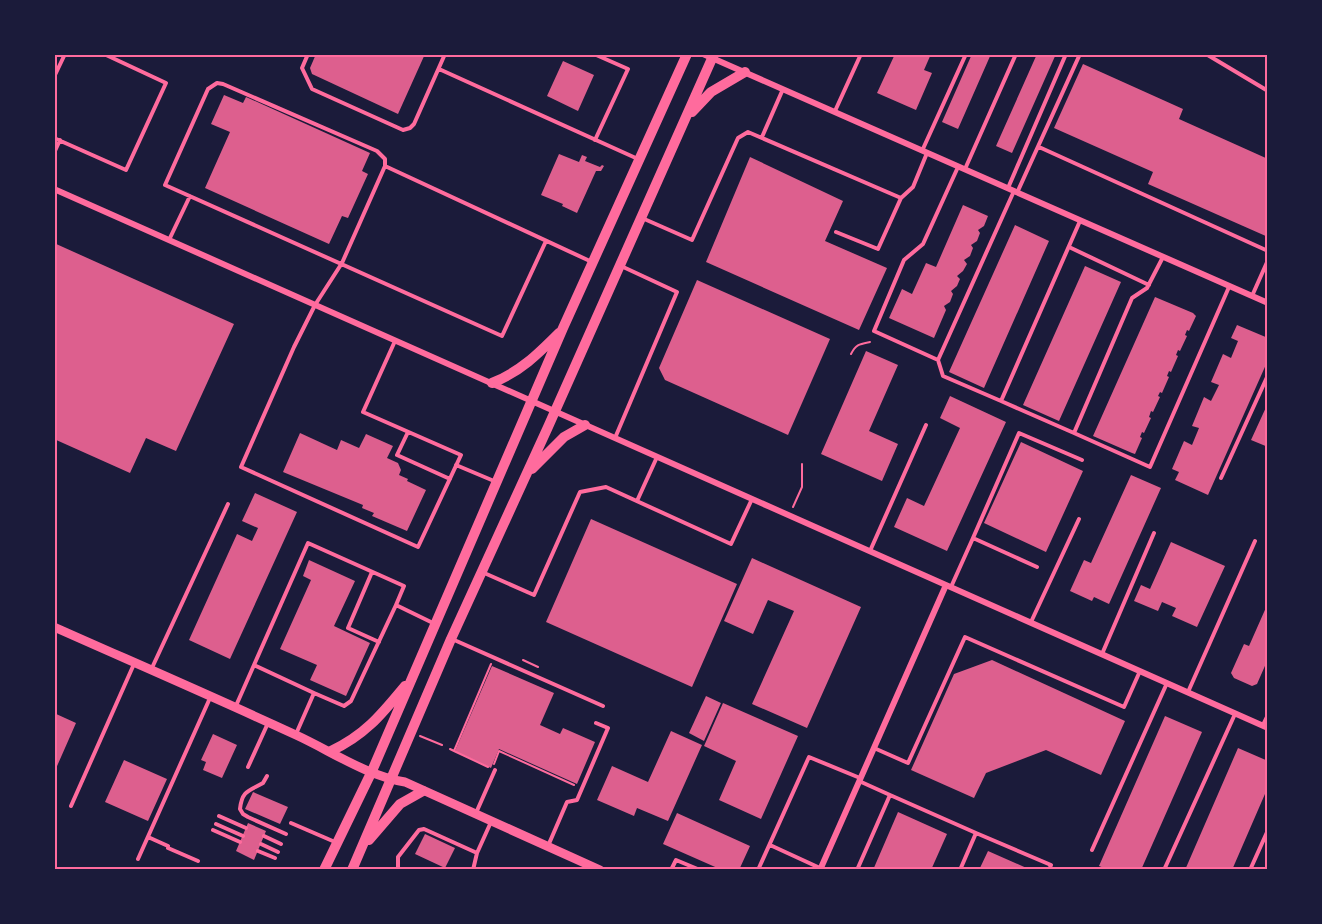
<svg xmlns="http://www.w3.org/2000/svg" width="1322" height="924" viewBox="0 0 1322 924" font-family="Commissioner,sans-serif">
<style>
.building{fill:#dd5f8e}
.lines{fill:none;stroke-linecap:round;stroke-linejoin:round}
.path{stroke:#ff6b9d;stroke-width:2}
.service{stroke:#ff6b9d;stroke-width:4}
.minor{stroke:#ff6b9d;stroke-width:6}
.tertiary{stroke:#ff6b9d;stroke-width:9}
.secondary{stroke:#ff6b9d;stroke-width:10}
.neatline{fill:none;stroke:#ff6b9d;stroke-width:2}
</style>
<rect width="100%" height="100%" fill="#1b1b3a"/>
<path class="building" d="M 316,54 L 425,54 L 398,114 L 312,74 L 310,68 Z
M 895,54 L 931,54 L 924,70 L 932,73 L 916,110 L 877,93 Z
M 972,54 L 991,54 L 958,129 L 942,122 Z
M 1037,54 L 1056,54 L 1012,153 L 996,146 Z
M 563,61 L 594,75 L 578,111 L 547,96 Z
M 1083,64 L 1183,109 L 1179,119 L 1268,159 L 1268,237 L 1148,184 L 1153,172 L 1054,128 Z
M 224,95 L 243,103 L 246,97 L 370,153 L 362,171 L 368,174 L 348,218 L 342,216 L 329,244 L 205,188 L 230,132 L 211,124 Z
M 559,154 L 579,162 L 582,155 L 587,157 L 585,161 L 600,167 L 602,165 L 604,166 L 601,171 L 596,171 L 577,213 L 562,206 L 563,204 L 541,195 Z
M 750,157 L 843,201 L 825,241 L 887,268 L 859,330 L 706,262 Z
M 963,205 L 988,216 L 984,226 L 978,230 L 980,233 L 977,241 L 971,245 L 973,248 L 970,256 L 964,260 L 967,264 L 963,271 L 957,276 L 960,279 L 957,286 L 951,291 L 953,294 L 950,302 L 944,306 L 946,310 L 934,338 L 889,318 L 902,289 L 912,294 L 926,263 L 936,267 Z
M 1015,225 L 1049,241 L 984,388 L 949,372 Z
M 54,243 L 234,324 L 176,451 L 146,438 L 130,473 L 54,439 Z
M 1085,266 L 1121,282 L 1059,421 L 1023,405 Z
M 697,280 L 830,339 L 788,435 L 665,380 L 659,368 Z
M 1155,297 L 1193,313 L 1196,316 L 1189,331 L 1187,330 L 1185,335 L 1187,336 L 1180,351 L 1178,350 L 1176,355 L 1178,356 L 1171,372 L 1169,371 L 1167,376 L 1169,377 L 1162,393 L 1160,392 L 1158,396 L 1160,397 L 1153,412 L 1151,411 L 1149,417 L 1151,418 L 1144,433 L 1142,432 L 1140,437 L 1142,438 L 1135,454 L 1132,453 L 1093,436 Z
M 1237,325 L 1268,338 L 1268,360 L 1208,495 L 1175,480 L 1179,472 L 1172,469 L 1184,441 L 1192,445 L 1199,428 L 1192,426 L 1204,397 L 1211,401 L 1219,385 L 1211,382 L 1223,354 L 1231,358 L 1238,341 L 1231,338 Z
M 866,351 L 898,365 L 869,431 L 898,444 L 882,481 L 821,454 Z
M 950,396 L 1006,422 L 947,551 L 894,527 L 907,498 L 924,506 L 960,428 L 940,418 Z
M 1268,403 L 1268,447 L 1251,440 Z
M 300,433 L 337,450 L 341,440 L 359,448 L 366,434 L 393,446 L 387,458 L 398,463 L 401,470 L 399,475 L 408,479 L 407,481 L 426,490 L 407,531 L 372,516 L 374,513 L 362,508 L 363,505 L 283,472 Z
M 1021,442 L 1083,471 L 1046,552 L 984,523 Z
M 1131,475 L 1161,488 L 1109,604 L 1094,597 L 1092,601 L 1070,591 L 1084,560 L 1091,563 Z
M 255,493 L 297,512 L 230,659 L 189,640 L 237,534 L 252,541 L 258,528 L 242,521 Z
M 591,519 L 737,584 L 692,687 L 546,622 Z
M 1171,542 L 1225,566 L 1197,627 L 1172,616 L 1176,608 L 1162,602 L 1158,611 L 1134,601 L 1141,585 L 1150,589 Z
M 752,558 L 861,607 L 807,728 L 752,704 L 794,611 L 768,600 L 753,634 L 724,621 Z
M 309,560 L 355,581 L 334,626 L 370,643 L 346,696 L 310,680 L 317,665 L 280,649 L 311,580 L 303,576 Z
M 1268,603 L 1268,659 L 1257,684 L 1252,686 L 1234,678 L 1231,673 L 1244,644 L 1249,646 Z
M 992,660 L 1125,721 L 1101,775 L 1046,750 L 986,773 L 974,798 L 911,770 L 954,674 Z
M 492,666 L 554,693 L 540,725 L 560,734 L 563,728 L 595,742 L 577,784 L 499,749 L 491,768 L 455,751 Z
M 706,696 L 721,703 L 704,741 L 689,733 Z
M 723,703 L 798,736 L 761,819 L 719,800 L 736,761 L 704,746 Z
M 54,713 L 76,723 L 54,773 Z
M 1165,716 L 1202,732 L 1141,870 L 1109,870 L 1099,866 Z
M 671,731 L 702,745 L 668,821 L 637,808 L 634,816 L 597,800 L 612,766 L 648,782 Z
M 213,734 L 237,745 L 222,778 L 203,770 L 206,762 L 201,760 Z
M 1238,748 L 1268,761 L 1268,787 L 1232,870 L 1185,870 Z
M 124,760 L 167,779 L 148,821 L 105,802 Z
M 253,792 L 288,807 L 280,824 L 245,809 Z
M 898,812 L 947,834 L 931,870 L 873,870 Z
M 677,813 L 750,846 L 739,870 L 722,870 L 663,844 Z
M 248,823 L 266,831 L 254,860 L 236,851 Z
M 425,834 L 455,848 L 445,868 L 415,854 Z
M 988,851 L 1031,870 L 979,870 Z"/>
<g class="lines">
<path class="path" d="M 851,354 C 856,344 860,344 870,342
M 793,507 L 802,487 L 802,464
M 523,660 L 538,667
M 420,736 L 442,745
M 450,749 L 454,751 L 491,664
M 454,751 L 488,767
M 494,764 L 499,751 L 574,785"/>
<path class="service" d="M 308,54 L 302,68 L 312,89 L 403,130 L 410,128 L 414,124 L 445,54
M 594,54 L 628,69 L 595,140
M 1206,54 L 1268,91
M 439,69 L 638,159
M 54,77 L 65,54
M 835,111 L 861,54
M 762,137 L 783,89
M 54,138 L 126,170 L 166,83 L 104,54
M 1039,147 L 1268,251
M 922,151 L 966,54
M 54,153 L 60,140
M 385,166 L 385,159 L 377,151 L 223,84 L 217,83 L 208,89 L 165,185 L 502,336 L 546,241
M 958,167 L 923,244 L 904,260 L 874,331 L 938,360 L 1014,191
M 965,169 L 1016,54
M 1008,188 L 1066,54
M 1017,193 L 1080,54
M 642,218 L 692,240 L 738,138 L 748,132 L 901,198 L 913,187 L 927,153
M 836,232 L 878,249 L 901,198
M 169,240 L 190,196
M 1069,247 L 1149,285
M 1252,296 L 1268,260
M 395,341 L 363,412 L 461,455 L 418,547 L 241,467 L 294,347 L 315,305 L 342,263 L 385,166 L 592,262
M 938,360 L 943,376 L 1001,401 L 1080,221
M 1001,401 L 1074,433 L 1132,298 L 1147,288 L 1163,257
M 408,432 L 397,455 L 450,479
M 1074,433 L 1150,467 L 1229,287
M 615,438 L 677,292 L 621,266
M 456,465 L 494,481
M 1221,478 L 1268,375
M 637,501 L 657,457
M 973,538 L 1019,433 L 1082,460
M 870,551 L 926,425
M 372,572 L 348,628 L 379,642
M 482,572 L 534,595 L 580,492 L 606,487 L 731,544 L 752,499
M 951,587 L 973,538 L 1037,567
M 1031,622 L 1079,519
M 452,639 L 603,706
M 1102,654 L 1154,533
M 254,665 L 308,543 L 404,586 L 396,605
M 151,670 L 228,504
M 1188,692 L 1255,541
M 235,708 L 254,665 L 314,693
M 1263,725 L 1268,715
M 296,734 L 314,693 L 344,706 L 351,701 L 396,605 L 435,624
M 874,748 L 908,763 L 965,637 L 1124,707 L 1140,671
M 248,767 L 268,723
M 267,776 L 263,783 C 249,791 242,790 240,809 L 243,814 L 248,817 L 286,834
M 890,795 L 976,833 L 960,870
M 71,806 L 134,664
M 476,813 L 495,770
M 219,816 L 246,828
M 291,823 L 335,842
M 216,824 L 243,836
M 213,830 L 240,842
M 976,833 L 1051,865 L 1049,870
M 264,836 L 281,844
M 148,837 L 168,846
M 261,844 L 278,852
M 770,845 L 820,868
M 548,846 L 567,802 L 577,800 L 608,728 L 596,723
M 168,848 L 198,861
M 1092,850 L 1167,683
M 258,851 L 275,858
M 138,859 L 210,698
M 398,870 L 398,857 L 419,830 L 424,829 L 477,853
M 473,870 L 477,853 L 491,822
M 671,870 L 676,860 L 700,870
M 758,870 L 809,757 L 860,778
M 857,870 L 890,795 L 859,781
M 1164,870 L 1235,714
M 1250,870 L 1268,830"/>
<path class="minor" d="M 703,54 L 1268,303
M 54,189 L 1268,728
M 820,870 L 946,585"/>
<path class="tertiary" d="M 54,627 C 135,663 216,698 296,735 C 331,751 367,776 405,782 L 600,870"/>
<path class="secondary" d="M 692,112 L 711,92 L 745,72
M 492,383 C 520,372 538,354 559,333
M 532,469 L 564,437 L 585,425
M 331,751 C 365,735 381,715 405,686
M 369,840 L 400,804 L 423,791
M 324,870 L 372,771 L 563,328 L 687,54
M 352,870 L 451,639 L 548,427 L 714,54"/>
</g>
<rect width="1322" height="924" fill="none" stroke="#1b1b3a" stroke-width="111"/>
<rect x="56" y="56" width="1210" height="812" class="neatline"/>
</svg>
